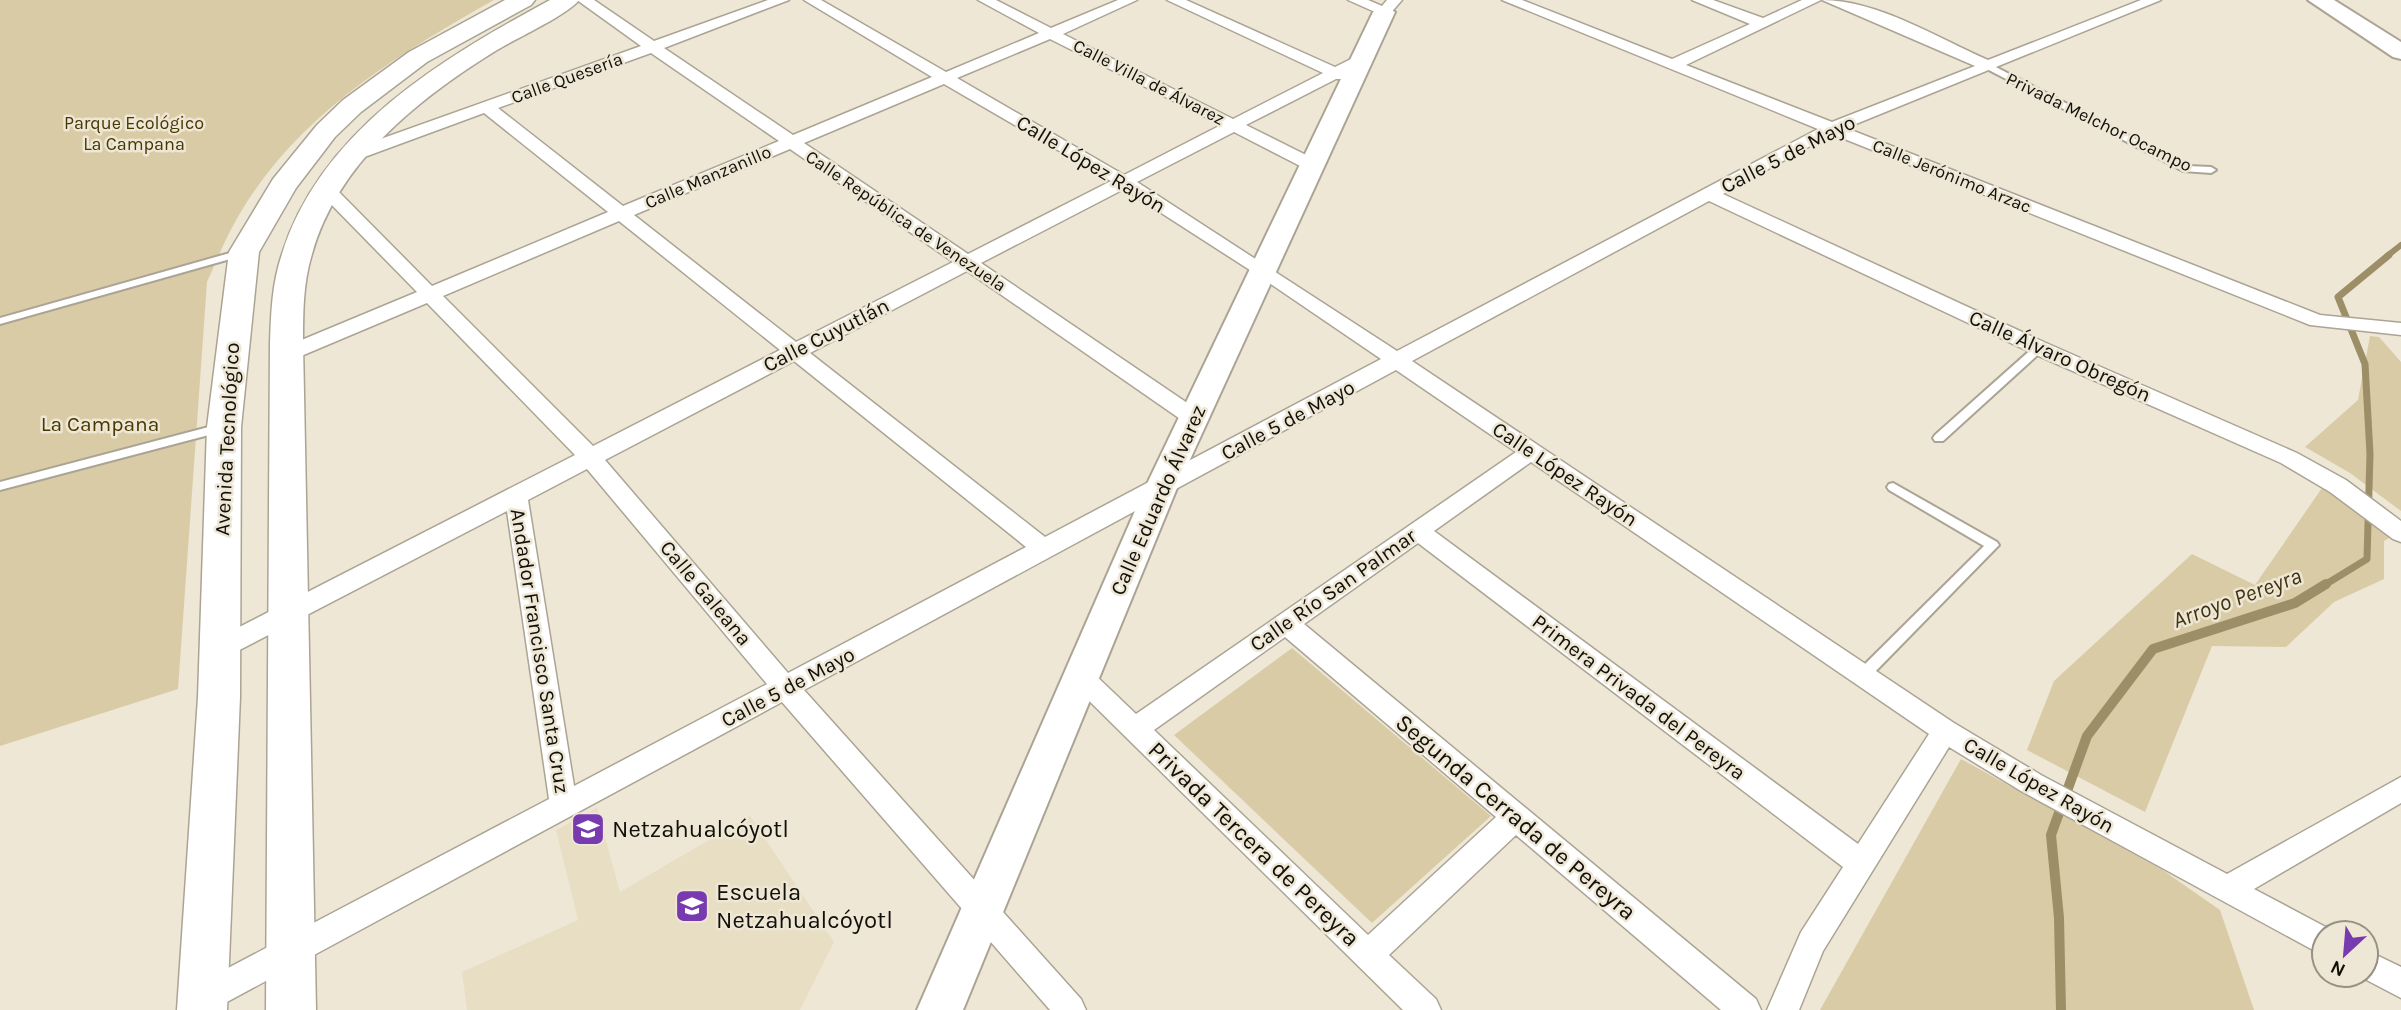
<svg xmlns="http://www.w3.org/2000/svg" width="2401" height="1010" viewBox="0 0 2401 1010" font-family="Karla,sans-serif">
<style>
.built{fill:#e7dec4}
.green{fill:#d9cba5}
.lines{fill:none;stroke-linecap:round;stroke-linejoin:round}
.stream-far2{stroke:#9c8e66;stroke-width:6}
.stream-far1{stroke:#9c8e66;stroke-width:7}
.stream{stroke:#9c8e66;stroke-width:10}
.lane-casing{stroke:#aba494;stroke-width:4}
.street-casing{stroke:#aba494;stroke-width:3}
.secondary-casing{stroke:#aba494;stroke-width:4}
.primary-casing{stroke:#aba494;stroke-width:3}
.lane{fill:#fff;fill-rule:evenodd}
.street{fill:#fff;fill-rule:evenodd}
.secondary{fill:#fff;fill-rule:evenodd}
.primary{fill:#fff;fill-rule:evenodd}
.labels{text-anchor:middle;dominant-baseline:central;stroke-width:5;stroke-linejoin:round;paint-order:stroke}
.far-street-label{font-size:18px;fill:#110f09;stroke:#eee7d5}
.far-park-label{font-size:18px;fill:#463600;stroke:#eee7d5}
.street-label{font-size:21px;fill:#110f09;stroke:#eee7d5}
.park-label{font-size:21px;fill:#463600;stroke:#eee7d5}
.water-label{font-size:23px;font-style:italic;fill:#3f3311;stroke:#eee7d5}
.near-street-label{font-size:24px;fill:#110f09;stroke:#eee7d5}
.near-poi-label{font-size:24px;fill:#110f09;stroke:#eee7d5;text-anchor:start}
</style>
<rect width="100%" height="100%" fill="#eee7d5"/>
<path class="built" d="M 597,808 L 620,892 L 750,816 L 834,942 L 800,1010 L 467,1010 L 462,972 L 578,920 L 556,830 Z"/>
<path class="green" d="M 0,0 L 494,0 C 393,57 291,119 234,224 C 223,243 216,263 207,282 L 178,689 L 0,746 Z
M 2370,336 L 2379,337 L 2401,362 L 2401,511 L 2350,473 L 2305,447 L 2358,400 Z
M 2322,488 L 2394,535 L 2384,541 L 2384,579 L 2334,602 L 2286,647 L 2212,646 L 2145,812 L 2027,750 L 2054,681 L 2192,554 L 2255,585 Z
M 1292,648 L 1491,816 L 1372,923 L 1174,735 Z
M 1961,759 L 2161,869 L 2220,910 L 2254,1010 L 1820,1010 Z"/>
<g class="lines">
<path class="stream-far2" d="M 2387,256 L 2401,245"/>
<path class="stream-far1" d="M 2323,586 L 2367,559 L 2370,454 L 2365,364 L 2338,297 L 2389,255"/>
<path class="stream" d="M 2061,1010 L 2059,918 L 2051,835 L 2087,736 L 2153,649 L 2295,603 L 2326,584"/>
<g class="lane-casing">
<path id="lane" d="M 1988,63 L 2188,166 L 2211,167 L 2216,170 L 2211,173 L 2183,171 L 1985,68 L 1984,66 Z
M 244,249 L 248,250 L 248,254 L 0,324 L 0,318 Z
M 2039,345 L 2043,346 L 2044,348 L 2043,350 L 1943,441 L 1935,441 L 1933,438 L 1935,435 L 2035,346 Z
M 220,424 L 226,428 L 224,431 L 0,490 L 0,482 Z
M 1893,483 L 1997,542 L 1999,545 L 1867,680 L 1862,682 L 1857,680 L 1855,676 L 1857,672 L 1984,546 L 1889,490 L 1887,487 L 1889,484 Z"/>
</g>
<g class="street-casing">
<path id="street" d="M 577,0 L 594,0 L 654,41 L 768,0 L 789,0 L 664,48 L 793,135 L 932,77 L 804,0 L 821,0 L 946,72 L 1039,33 L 978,0 L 996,0 L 1051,28 L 1118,0 L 1137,0 L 1063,34 L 1233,119 L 1323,73 L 1167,0 L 1186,0 L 1335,67 L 1357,56 L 1367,56 L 1367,62 L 1348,72 L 1351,76 L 1349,79 L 1336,79 L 1246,125 L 1318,161 L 1321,165 L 1318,169 L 1306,169 L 1234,132 L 1137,182 L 1397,351 L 1818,129 L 1502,0 L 1522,0 L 1672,59 L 1750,24 L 1692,0 L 1713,0 L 1763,18 L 1802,0 L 1821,0 L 1686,65 L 1832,122 L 1975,66 L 1822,0 C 1878,0 1937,38 1988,60 L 2141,0 L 2161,0 L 1846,128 L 2320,315 L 2401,323 L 2401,335 L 2310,325 L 1832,134 L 1723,194 L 2046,343 L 2297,453 L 2346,480 L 2401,521 L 2401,542 L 2393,539 L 2330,492 L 2281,463 L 2032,353 L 1709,201 L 1412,361 L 1954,723 L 2041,775 L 2227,874 L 2401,777 L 2401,803 L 2254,889 L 2335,932 L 2324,933 L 2324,956 L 2021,791 L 1949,747 L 1823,951 L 1799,1010 L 1767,1010 L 1801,932 L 1843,867 L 1418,543 L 1304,624 L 1756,999 L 1761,1010 L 1721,1010 L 1516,835 L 1389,955 L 1436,999 L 1441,1010 L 1403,1010 L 1073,685 L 1069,678 L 1073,671 L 1082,668 L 1091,671 L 1136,714 L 1516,452 L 1396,370 L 804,690 L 1081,999 L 1086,1010 L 1050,1010 L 782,702 L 214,1009 L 192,1009 L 188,998 L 192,987 L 549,799 L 507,511 L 228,656 L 219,659 L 210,656 L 206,649 L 210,642 L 575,455 L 427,303 L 294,359 L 287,360 L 277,354 L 280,349 L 417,292 L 321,194 L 318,190 L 321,186 L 333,186 L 432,286 L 608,212 L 484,113 L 359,159 L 347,159 L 344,155 L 347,151 L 641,46 ZM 1050,39 L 1221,125 L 1124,175 L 957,78 ZM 651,53 L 779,141 L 623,206 L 498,108 ZM 944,84 L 1111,181 L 968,254 L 804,143 ZM 790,149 L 953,262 L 796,342 L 634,215 ZM 1124,189 L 1256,274 L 1381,359 L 1045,537 L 810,353 L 967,271 L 1186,423 L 1202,423 L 1205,418 L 1202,413 L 981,263 ZM 619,221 L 780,350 L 593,446 L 443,296 ZM 794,361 L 1026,547 L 788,673 L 605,460 ZM 1531,462 L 1929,734 L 1858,844 L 1434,531 ZM 587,469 L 767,684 L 574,786 L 528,500 ZM 1285,637 L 1496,817 L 1368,935 L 1154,730 Z
M 1348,0 L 1368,0 L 1382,6 L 1387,0 L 1402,0 L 1389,15 L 1384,16 Z
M 2366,950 L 2401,967 L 2401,998 L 2357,975 L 2366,975 Z"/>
</g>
<g class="secondary-casing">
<path id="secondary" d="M 2308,0 L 2334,0 L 2401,42 L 2401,59 L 2393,57 Z
M 1384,6 L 1395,12 L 1177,488 L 963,1010 L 917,1010 L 1145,488 L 1373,12 Z"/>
</g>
<g class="primary-casing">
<path id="primary" d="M 505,0 L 535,0 L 531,5 L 427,62 L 361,112 L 335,137 L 296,188 L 259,252 L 241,427 L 240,697 L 227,1010 L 177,1010 L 198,697 L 207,427 L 229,252 L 273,179 L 317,125 L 343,100 L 409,52 Z
M 550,0 L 579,0 C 569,14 515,39 497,50 C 419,98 338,162 312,254 C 303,283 303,313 303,343 L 316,1010 L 266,1010 L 270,343 C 271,313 272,283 282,254 C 321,130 443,58 550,0 Z"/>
</g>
<use href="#lane" class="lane"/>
<use href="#street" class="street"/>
<use href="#secondary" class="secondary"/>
<use href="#primary" class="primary"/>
</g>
<defs>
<g id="school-square" transform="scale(1.75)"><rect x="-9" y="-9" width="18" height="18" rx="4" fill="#773aaf" stroke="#eee7d5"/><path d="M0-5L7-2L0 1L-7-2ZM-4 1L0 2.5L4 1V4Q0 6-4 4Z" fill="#fff"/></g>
</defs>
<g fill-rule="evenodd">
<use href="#school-square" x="588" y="829"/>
<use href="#school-square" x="692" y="906"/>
</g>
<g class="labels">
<g class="far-street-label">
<text transform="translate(567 78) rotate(-20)">Calle Quesería</text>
<text transform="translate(1149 82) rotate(27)">Calle Villa de Álvarez</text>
<text transform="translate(2099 122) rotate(26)">Privada Melchor Ocampo</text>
<text transform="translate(1952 176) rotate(22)">Calle Jerónimo Arzac</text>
<text transform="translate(708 177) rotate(-23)">Calle Manzanillo</text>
<text transform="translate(906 221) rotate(34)">Calle República de Venezuela</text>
</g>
<g class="far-park-label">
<text x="134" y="123">Parque Ecológico<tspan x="134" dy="21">La Campana</tspan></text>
</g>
<g class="street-label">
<text transform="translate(1788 154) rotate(-27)">Calle 5 de Mayo</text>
<text transform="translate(1091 164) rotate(31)">Calle López Rayón</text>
<text transform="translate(826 335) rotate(-27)">Calle Cuyutlán</text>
<text transform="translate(2060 356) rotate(24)">Calle Álvaro Obregón</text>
<text transform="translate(1288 420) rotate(-28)">Calle 5 de Mayo</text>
<text transform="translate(227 439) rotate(-87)">Avenida Tecnológico</text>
<text transform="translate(1565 474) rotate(34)">Calle López Rayón</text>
<text transform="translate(1158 500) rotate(-66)">Calle Eduardo Álvarez</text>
<text transform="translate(1333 590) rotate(-35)">Calle Río San Palmar</text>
<text transform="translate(706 593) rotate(50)">Calle Galeana</text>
<text transform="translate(540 651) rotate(81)">Andador Francisco Santa Cruz</text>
<text transform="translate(788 687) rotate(-28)">Calle 5 de Mayo</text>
<text transform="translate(1639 697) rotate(37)">Primera Privada del Pereyra</text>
<text transform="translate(2039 785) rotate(30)">Calle López Rayón</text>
</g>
<g class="park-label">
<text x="100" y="424">La Campana</text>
</g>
<g class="water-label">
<text transform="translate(2237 598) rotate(-20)">Arroyo Pereyra</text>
</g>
<g class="near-street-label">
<text transform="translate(1516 817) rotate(40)">Segunda Cerrada de Pereyra</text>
<text transform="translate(1254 844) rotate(44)">Privada Tercera de Pereyra</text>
</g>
<g class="near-poi-label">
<text x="612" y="829">Netzahualcóyotl</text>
<text x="716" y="892">Escuela<tspan x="716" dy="28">Netzahualcóyotl</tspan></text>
</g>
</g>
<g transform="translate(2345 954) rotate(206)"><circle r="33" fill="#eee7d5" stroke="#969183" stroke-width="2"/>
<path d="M0-5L12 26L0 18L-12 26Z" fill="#773aaf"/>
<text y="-10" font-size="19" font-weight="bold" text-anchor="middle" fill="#110f09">N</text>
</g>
</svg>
